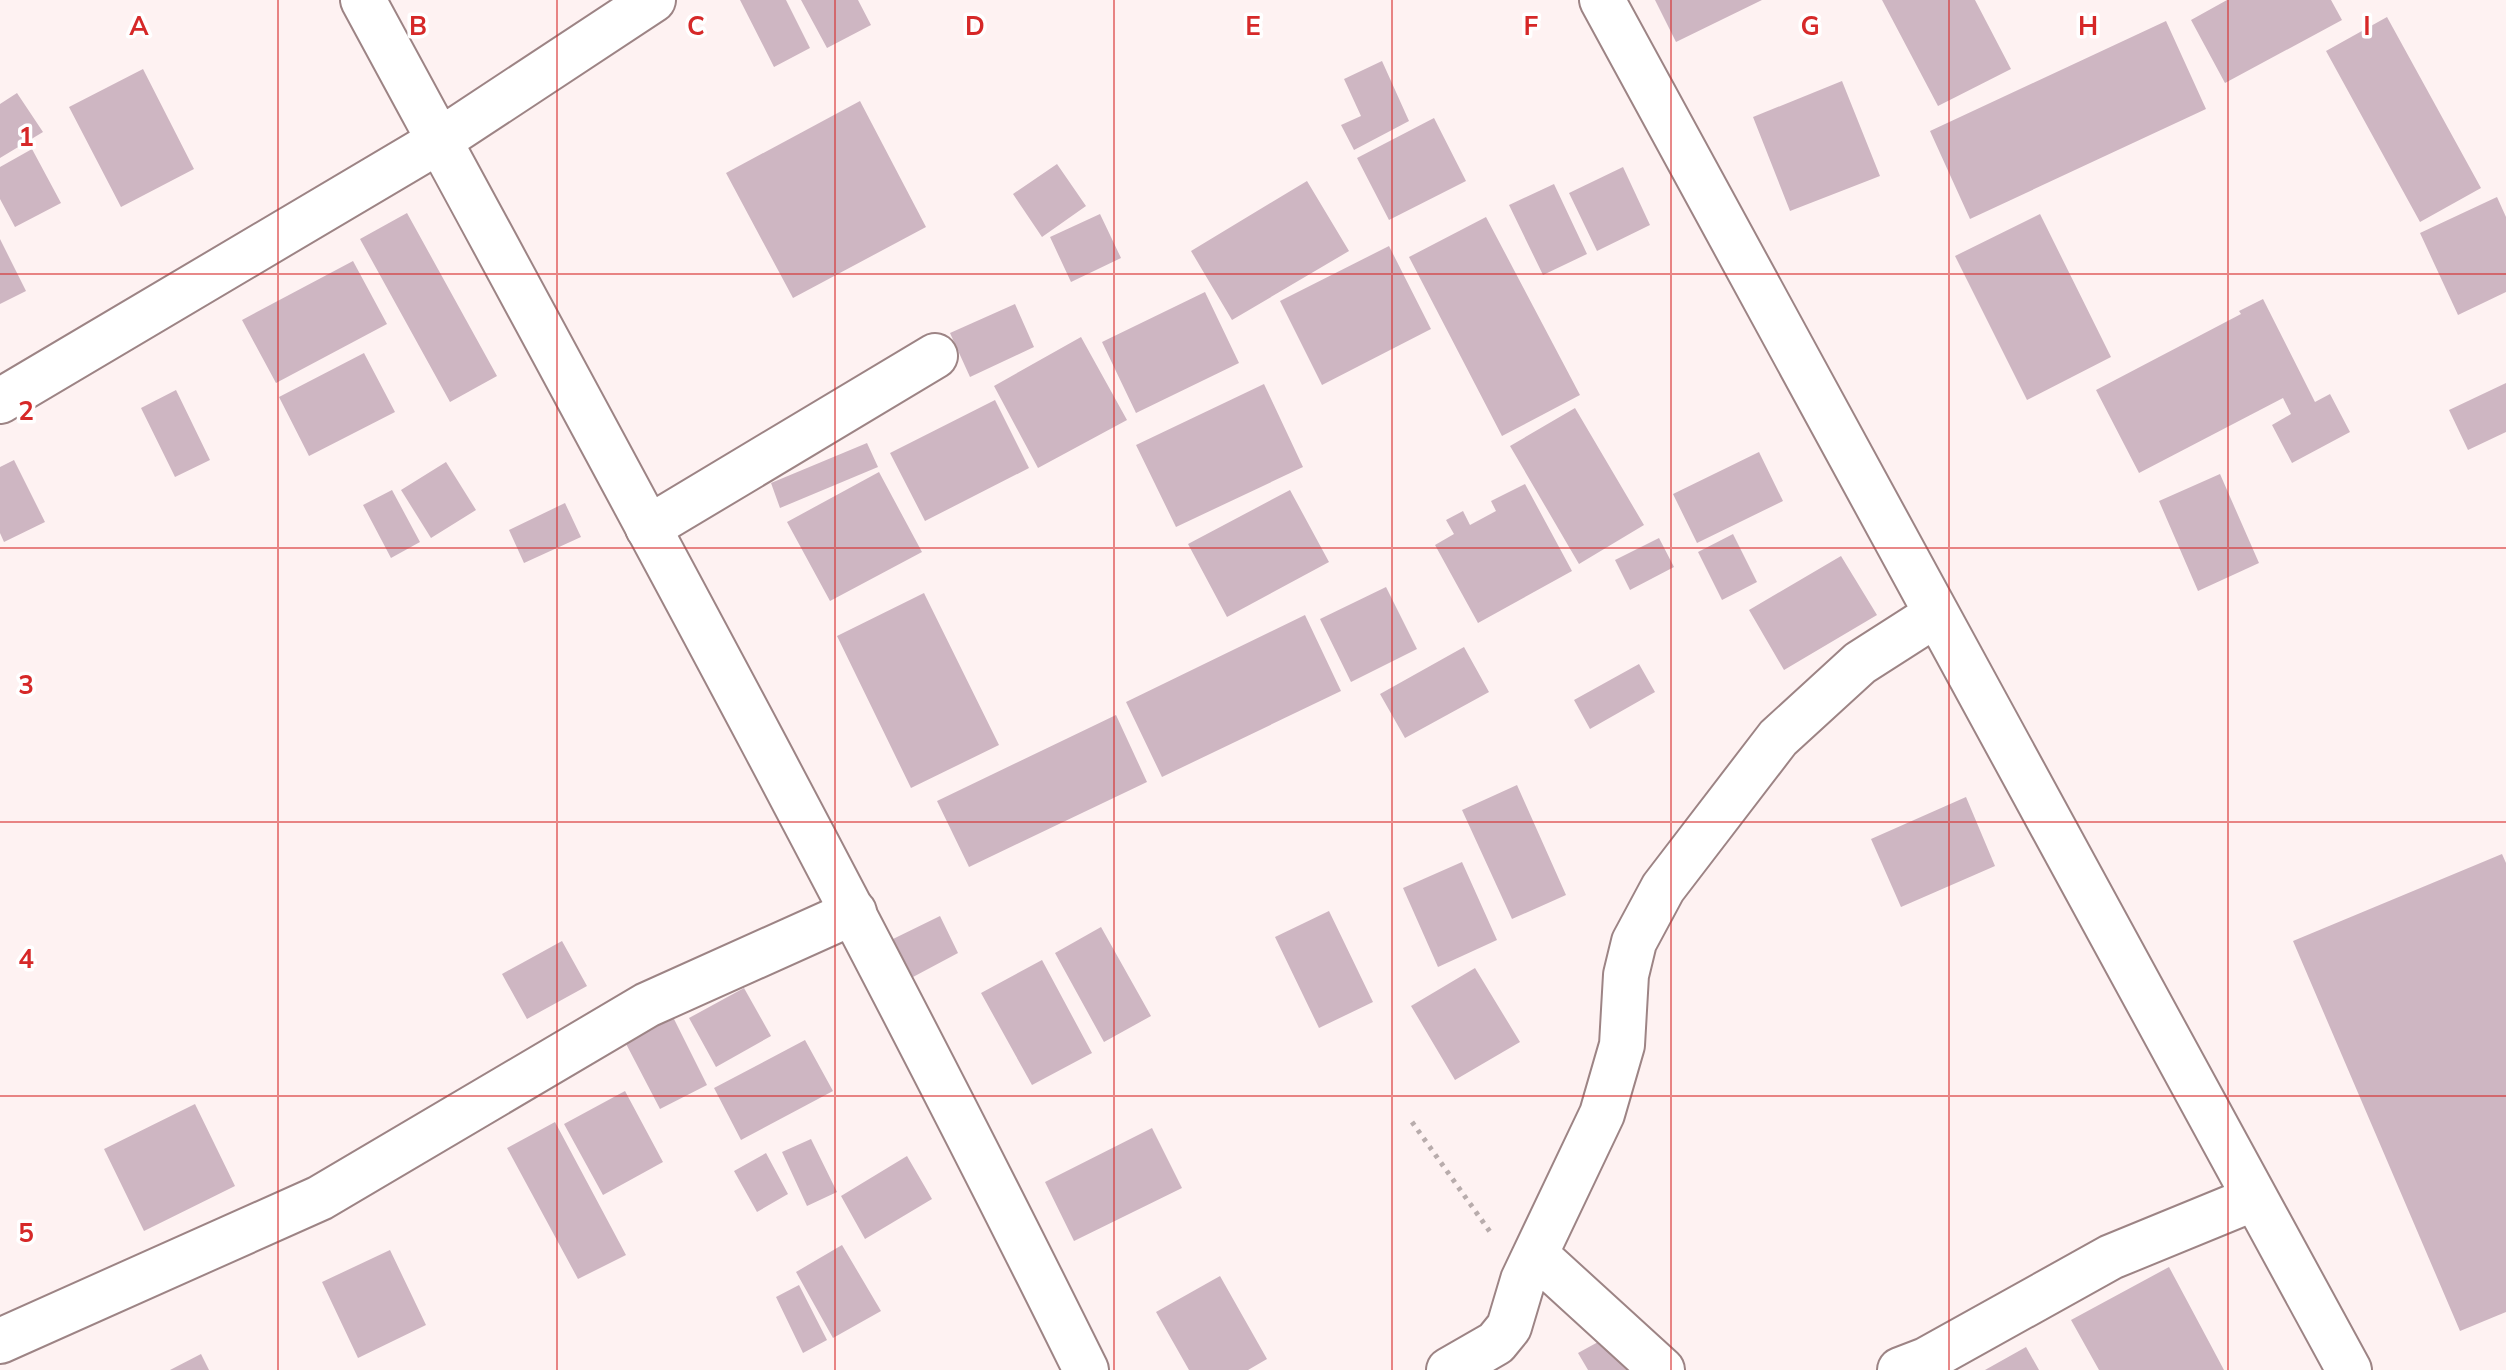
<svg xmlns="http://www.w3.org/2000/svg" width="2506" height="1370" viewBox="0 0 2506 1370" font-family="Mulish,sans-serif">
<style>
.building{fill:#ceb6c2}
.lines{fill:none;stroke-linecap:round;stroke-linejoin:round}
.street-casing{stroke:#9d8485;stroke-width:48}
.secondary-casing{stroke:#9d8485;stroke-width:48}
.path{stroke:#b8acac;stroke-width:5;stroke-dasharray:4 6;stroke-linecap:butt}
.street{stroke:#fff;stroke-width:44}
.secondary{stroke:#fff;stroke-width:44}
.grid{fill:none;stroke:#d62828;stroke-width:2;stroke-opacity:0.55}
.grid-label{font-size:26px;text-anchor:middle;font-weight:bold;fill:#d62828;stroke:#fff;stroke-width:7;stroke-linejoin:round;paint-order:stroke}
</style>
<rect width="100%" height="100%" fill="#fef2f2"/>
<path class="building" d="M 740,0 L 786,0 L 810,48 L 774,67 Z
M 801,0 L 858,0 L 871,25 L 827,48 Z
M 1655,0 L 1762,0 L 1676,42 Z
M 1882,0 L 1975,0 L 2011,69 L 1938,106 Z
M 2227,0 L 2331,0 L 2342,20 L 2225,83 L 2191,20 Z
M 2387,17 L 2481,188 L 2420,222 L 2326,51 Z
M 2166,21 L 2206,109 L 1970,219 L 1930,131 Z
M 1382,61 L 1409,121 L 1354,150 L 1341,125 L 1361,116 L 1344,79 Z
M 143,69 L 194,169 L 121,207 L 69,107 Z
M 1842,81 L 1880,176 L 1790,211 L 1753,117 Z
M 17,93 L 43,132 L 0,158 L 0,104 Z
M 860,101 L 926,227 L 793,298 L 726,173 Z
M 1434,118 L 1466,181 L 1389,220 L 1357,158 Z
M 32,149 L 61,203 L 15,227 L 0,199 L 0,167 Z
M 1057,164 L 1086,206 L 1042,237 L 1013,194 Z
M 1623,167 L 1650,225 L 1597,251 L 1569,193 Z
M 1307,181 L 1349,251 L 1232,320 L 1191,251 Z
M 1554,184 L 1587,254 L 1543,275 L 1509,205 Z
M 2497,197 L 2506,217 L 2506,292 L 2458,315 L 2420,233 Z
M 407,213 L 497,376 L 450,402 L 360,239 Z
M 1100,214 L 1121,258 L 1071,282 L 1050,237 Z
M 2040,214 L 2111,357 L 2027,400 L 1955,256 Z
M 1486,217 L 1580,395 L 1502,436 L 1409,257 Z
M 0,239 L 26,291 L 0,304 Z
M 1389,246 L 1431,329 L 1322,385 L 1280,301 Z
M 353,261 L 387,324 L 276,383 L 242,320 Z
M 1205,292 L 1239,363 L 1136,413 L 1102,342 Z
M 2263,299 L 2315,402 L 2330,394 L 2350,432 L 2292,463 L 2272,425 L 2291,414 L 2283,398 L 2139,473 L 2096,390 L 2241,314 L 2239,311 Z
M 1015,304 L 1034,347 L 970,377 L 950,333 Z
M 1081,337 L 1127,420 L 1038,468 L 994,386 Z
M 364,353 L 395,412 L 309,456 L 279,397 Z
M 2506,383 L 2506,432 L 2468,450 L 2449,410 Z
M 1264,384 L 1303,467 L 1176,527 L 1136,445 Z
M 176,390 L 210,460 L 175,477 L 141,408 Z
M 995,400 L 1029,468 L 925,521 L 890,453 Z
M 1575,408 L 1644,525 L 1579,564 L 1510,446 Z
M 867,443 L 878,467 L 780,508 L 771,483 Z
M 1759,452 L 1783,501 L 1697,543 L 1673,494 Z
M 14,460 L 45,522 L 4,542 L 0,533 L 0,467 Z
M 446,462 L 476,510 L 431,538 L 401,490 Z
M 879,472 L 922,552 L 830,601 L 787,522 Z
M 2220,474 L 2259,563 L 2198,591 L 2159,501 Z
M 1525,484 L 1572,571 L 1478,623 L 1435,545 L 1454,534 L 1446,520 L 1463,511 L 1470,525 L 1496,511 L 1491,501 Z
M 392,490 L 420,542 L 391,558 L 363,505 Z
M 1290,490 L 1329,562 L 1227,617 L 1188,544 Z
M 565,503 L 581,537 L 524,563 L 509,530 Z
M 1733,534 L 1757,582 L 1722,600 L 1698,552 Z
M 1659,538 L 1674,567 L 1630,590 L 1615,560 Z
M 1841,556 L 1877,615 L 1784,670 L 1749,610 Z
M 1386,587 L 1417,649 L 1351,682 L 1320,619 Z
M 924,593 L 999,745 L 911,788 L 837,636 Z
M 1305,615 L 1341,691 L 1162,777 L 1126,702 Z
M 1464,647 L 1489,692 L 1405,738 L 1380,694 Z
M 1639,664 L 1655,692 L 1590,729 L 1574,700 Z
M 1116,715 L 1147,782 L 969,867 L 937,801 Z
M 1517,785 L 1566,895 L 1512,919 L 1462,810 Z
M 1966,797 L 1995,866 L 1901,907 L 1871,839 Z
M 2502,854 L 2506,863 L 2506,1312 L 2460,1331 L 2293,941 Z
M 1462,862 L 1497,940 L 1438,967 L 1403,888 Z
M 1329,911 L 1373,1002 L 1319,1028 L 1275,937 Z
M 940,916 L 958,953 L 913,977 L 893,939 Z
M 1101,927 L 1151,1016 L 1104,1042 L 1055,953 Z
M 562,941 L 587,986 L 527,1019 L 502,974 Z
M 1042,960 L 1092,1053 L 1032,1085 L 981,993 Z
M 1475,968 L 1520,1042 L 1455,1080 L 1411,1006 Z
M 744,988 L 771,1036 L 716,1067 L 689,1018 Z
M 671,1013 L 707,1085 L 660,1109 L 623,1038 Z
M 805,1040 L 833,1091 L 741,1140 L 714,1088 Z
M 625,1091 L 663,1162 L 603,1195 L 564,1124 Z
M 195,1104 L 235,1186 L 144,1231 L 104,1149 Z
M 555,1122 L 626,1255 L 578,1279 L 507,1148 Z
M 1152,1128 L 1182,1188 L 1074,1241 L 1045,1182 Z
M 811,1139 L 837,1192 L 807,1206 L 782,1152 Z
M 766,1153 L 788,1194 L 757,1212 L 734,1171 Z
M 907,1156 L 932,1199 L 865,1239 L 841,1196 Z
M 842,1245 L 881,1311 L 833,1338 L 796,1272 Z
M 390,1250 L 426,1325 L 358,1358 L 322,1282 Z
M 2169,1267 L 2224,1370 L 2099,1370 L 2071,1320 Z
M 1220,1276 L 1267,1359 L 1248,1370 L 1189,1370 L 1156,1312 Z
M 799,1285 L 827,1340 L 803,1353 L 776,1297 Z
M 1609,1336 L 1629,1370 L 1588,1370 L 1578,1353 Z
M 2026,1347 L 2039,1370 L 1985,1370 Z
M 201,1354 L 209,1370 L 170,1370 Z"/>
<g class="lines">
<g class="street-casing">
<path id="street" d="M 1602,0 L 2349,1370
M 648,528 L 935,356
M 1536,1255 L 1662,1370
M 0,1341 L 320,1198 L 647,1005 L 854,912
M 1449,1370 L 1496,1343 L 1509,1327 L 1523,1280 L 1602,1114 L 1622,1045 L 1626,975 L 1634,942 L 1663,888 L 1778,738 L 1860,663 L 1935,615
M 1900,1370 L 1926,1360 L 2111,1257 L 2255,1198"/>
</g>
<g class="secondary-casing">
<path id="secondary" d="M 363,0 C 609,454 857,907 1086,1370
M 0,401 L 439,141 L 653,0"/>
</g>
<path class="path" d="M 1412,1122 L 1493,1236"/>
<use href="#street" class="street"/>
<use href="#secondary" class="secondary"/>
</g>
<path class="grid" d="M 278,0 L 278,1370M 557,0 L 557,1370M 835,0 L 835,1370M 1114,0 L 1114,1370M 1392,0 L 1392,1370M 1671,0 L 1671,1370M 1949,0 L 1949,1370M 2228,0 L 2228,1370M 0,274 L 2506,274M 0,548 L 2506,548M 0,822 L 2506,822M 0,1096 L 2506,1096"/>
<g class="grid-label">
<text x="139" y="35">A</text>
<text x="418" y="35">B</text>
<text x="696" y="35">C</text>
<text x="975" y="35">D</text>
<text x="1253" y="35">E</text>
<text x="1531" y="35">F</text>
<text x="1810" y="35">G</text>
<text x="2088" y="35">H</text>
<text x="2367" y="35">I</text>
<text x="26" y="146">1</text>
<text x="26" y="420">2</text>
<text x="26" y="694">3</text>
<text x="26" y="968">4</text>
<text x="26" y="1242">5</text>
</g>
</svg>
